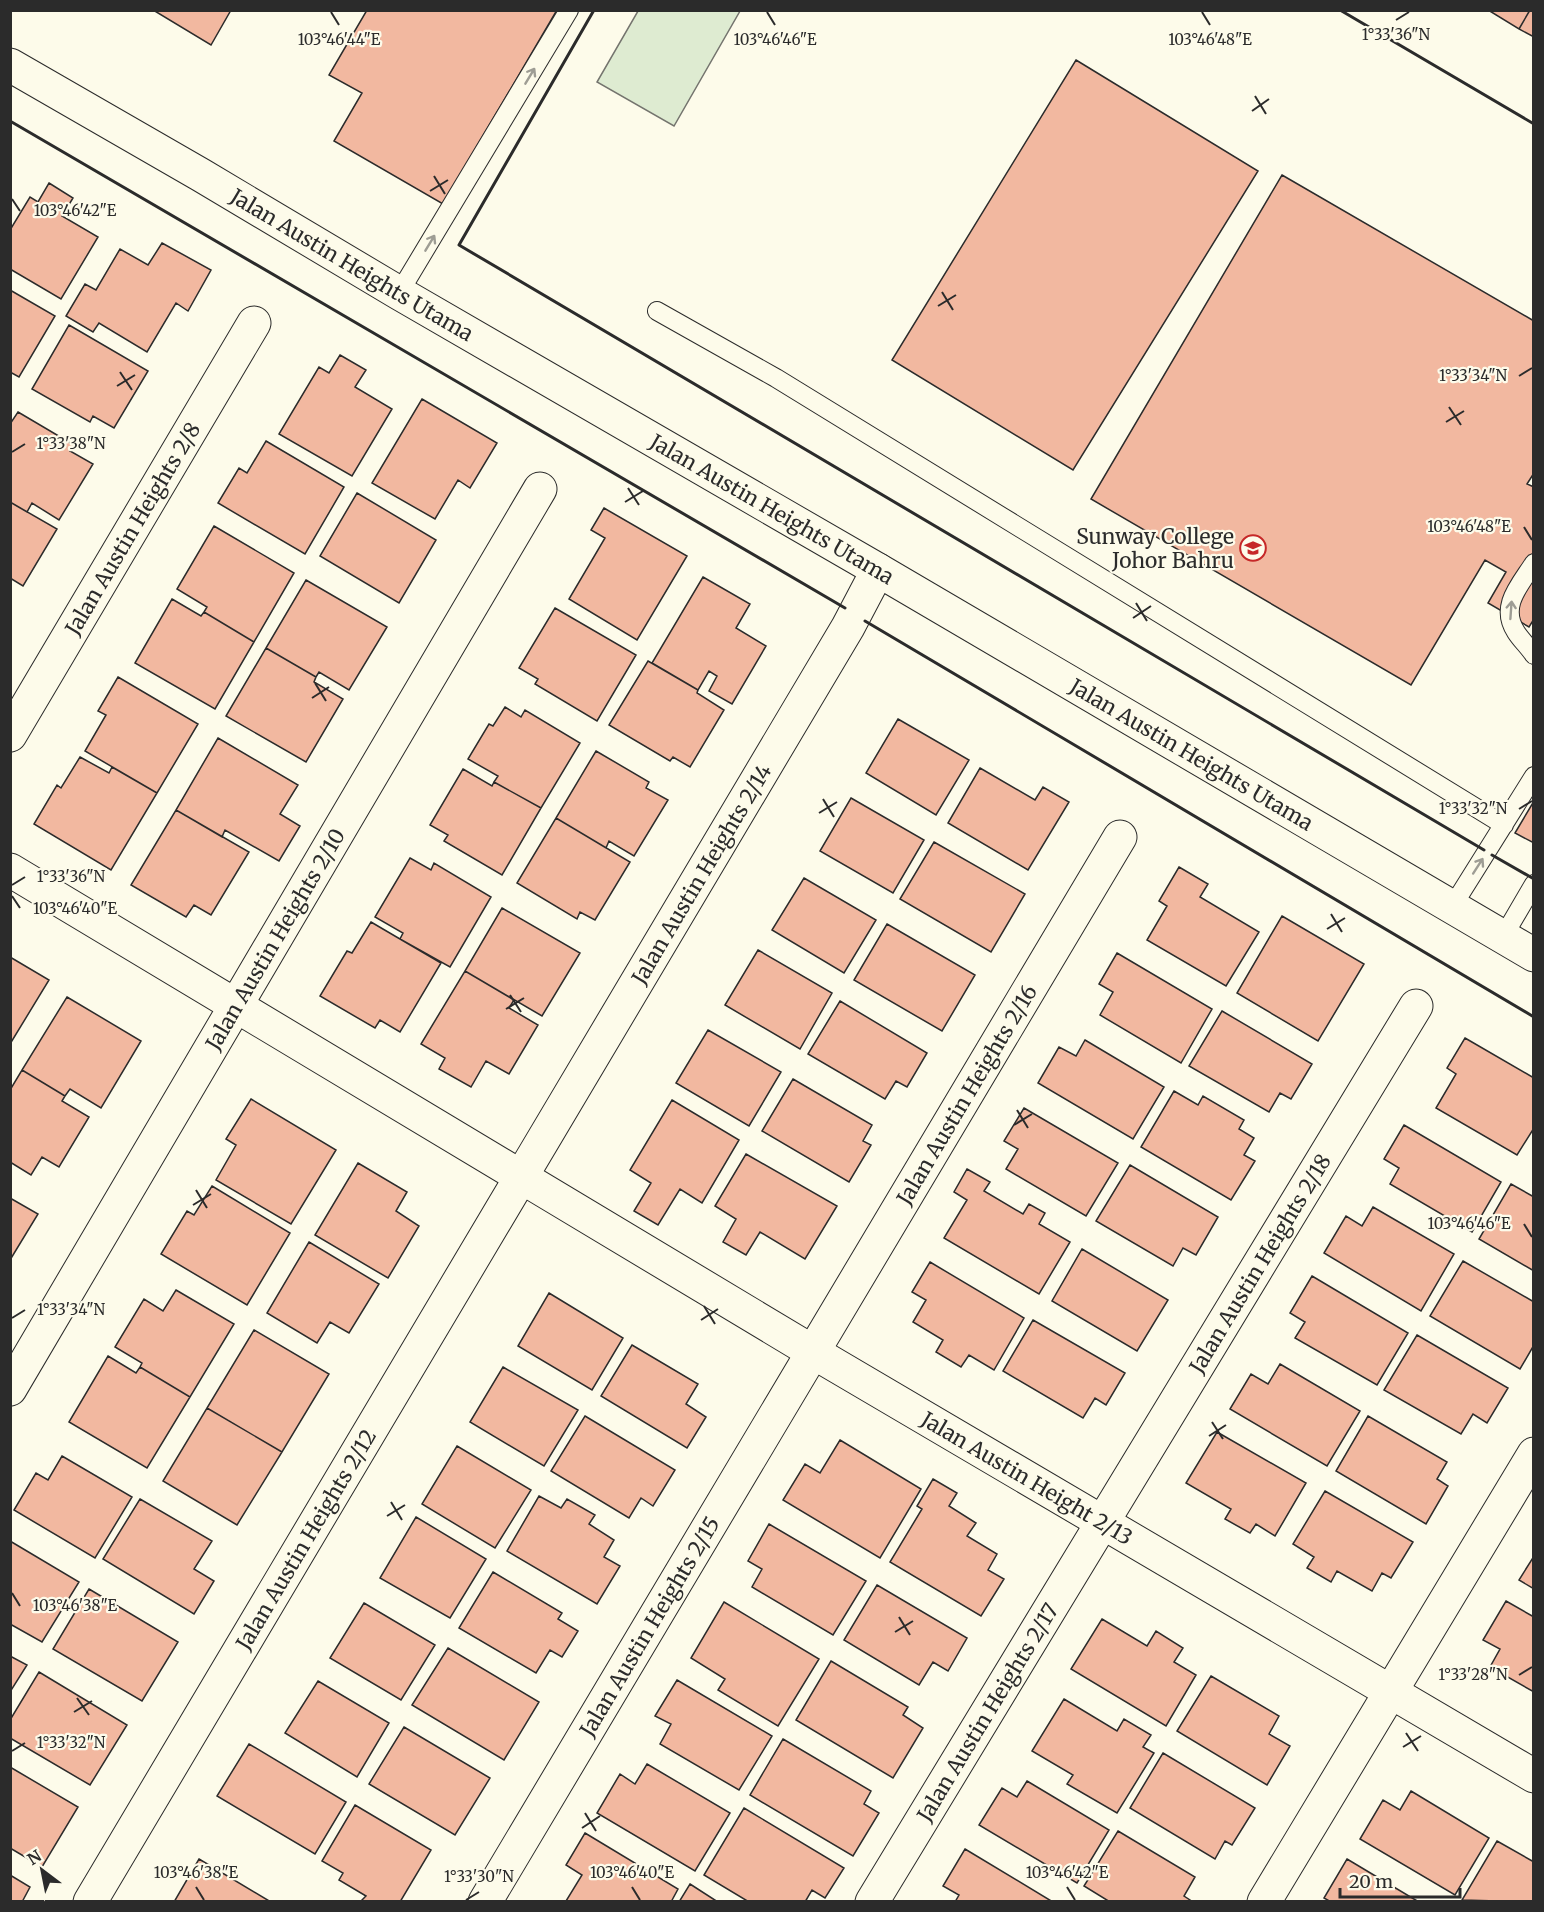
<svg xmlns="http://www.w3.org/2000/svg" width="1544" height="1912" viewBox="0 0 1544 1912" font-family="Merriweather,serif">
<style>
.green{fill:#deebd1;stroke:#74746e;stroke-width:1.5}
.building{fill:#f2b8a0;stroke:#2b2b2b;stroke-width:1.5}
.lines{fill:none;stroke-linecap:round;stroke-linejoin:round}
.lane-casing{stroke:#2b2b2b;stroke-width:20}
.street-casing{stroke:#2b2b2b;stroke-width:35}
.secondary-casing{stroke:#2b2b2b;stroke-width:35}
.lane{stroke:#fdfbea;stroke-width:18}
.street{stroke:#fdfbea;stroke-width:33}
.secondary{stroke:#fdfbea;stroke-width:33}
.wall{stroke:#2b2b2b;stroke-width:3}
.oneway{stroke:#9e9d94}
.ticks{fill:none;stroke:#2b2b2b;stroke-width:2}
.labels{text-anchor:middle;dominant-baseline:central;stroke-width:4.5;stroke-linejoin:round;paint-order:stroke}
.street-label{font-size:21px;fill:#2b2b2b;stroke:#fdfbea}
.poi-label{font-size:21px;fill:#2b2b2b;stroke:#fdfbea;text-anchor:end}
.ticks-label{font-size:15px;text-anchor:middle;fill:#2b2b2b;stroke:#fdfbea;stroke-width:4.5;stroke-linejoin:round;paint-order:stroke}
</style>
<rect width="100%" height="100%" fill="#fdfbea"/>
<path class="green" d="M 638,11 L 740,11 L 674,126 L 597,82 Z"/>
<path class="building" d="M 153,10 L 231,10 L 211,45 Z
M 367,10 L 557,10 L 443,204 L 334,141 L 362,93 L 329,75 Z
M 1488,10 L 1530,10 L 1519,29 Z
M 1530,10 L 1534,10 L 1534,37 L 1519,29 Z
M 1076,60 L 1258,171 L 1073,470 L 892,360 Z
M 1282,175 L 1534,321 L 1534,473 L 1527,484 L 1534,487 L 1534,619 L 1529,627 L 1488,603 L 1506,572 L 1485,560 L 1411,685 L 1091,499 Z
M 49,183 L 73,198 L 62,216 L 98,237 L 61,299 L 10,269 L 10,230 L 30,197 L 38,202 Z
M 162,243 L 211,270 L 188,311 L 176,303 L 147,352 L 99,323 L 93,332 L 66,316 L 85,284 L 96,290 L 120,249 L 148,265 Z
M 10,290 L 55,316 L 19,377 L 10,372 Z
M 69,325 L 148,371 L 114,428 L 93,416 L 90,422 L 32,389 Z
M 340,355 L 366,370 L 355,387 L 392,409 L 352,476 L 279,434 L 319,367 L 329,373 Z
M 422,399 L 497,443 L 470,488 L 458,480 L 435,519 L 372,483 Z
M 18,412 L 74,445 L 70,451 L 93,464 L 59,520 L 32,503 L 27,512 L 10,502 L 10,424 Z
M 266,441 L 344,487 L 305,554 L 218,503 L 239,468 L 247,473 Z
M 357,493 L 436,540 L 399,603 L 320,556 Z
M 10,502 L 57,529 L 23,586 L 10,578 Z
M 604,508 L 687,556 L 637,640 L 569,599 L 605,538 L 591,530 Z
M 214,526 L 294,573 L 254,642 L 204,612 L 207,607 L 177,589 Z
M 703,577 L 750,604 L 736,628 L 766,646 L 732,704 L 709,691 L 717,676 L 709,671 L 698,690 L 652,663 Z
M 306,580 L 387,627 L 349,690 L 319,672 L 316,677 L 266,648 Z
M 172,599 L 201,616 L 204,612 L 254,642 L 215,709 L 135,663 Z
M 555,608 L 636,655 L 597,721 L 535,684 L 538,679 L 519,668 Z
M 266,648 L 316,677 L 314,682 L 343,699 L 306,762 L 226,716 Z
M 648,661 L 698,690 L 697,693 L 724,710 L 690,767 L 673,757 L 670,761 L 609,725 Z
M 118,677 L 198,724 L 157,793 L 85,751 L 106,715 L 98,711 Z
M 505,707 L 521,717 L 525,710 L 580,743 L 541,808 L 494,782 L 498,776 L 468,759 L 489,724 L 493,726 Z
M 898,719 L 969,760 L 936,815 L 866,773 Z
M 218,738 L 298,785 L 280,814 L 300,826 L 279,861 L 225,830 L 222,837 L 176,810 Z
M 596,751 L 649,782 L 646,788 L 668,800 L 634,856 L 609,841 L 606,848 L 556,818 Z
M 80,757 L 109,773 L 112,767 L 157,793 L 111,870 L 34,824 L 57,785 L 61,788 Z
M 980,768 L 1035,800 L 1043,787 L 1069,802 L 1028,870 L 948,823 Z
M 463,769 L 492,786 L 494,782 L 541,808 L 502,875 L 444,841 L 448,835 L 430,825 Z
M 851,798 L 924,840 L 893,893 L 820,851 Z
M 1534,801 L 1534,843 L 1515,833 Z
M 176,810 L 249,852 L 211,915 L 194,905 L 186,917 L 131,885 Z
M 556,818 L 630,862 L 595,920 L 580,912 L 577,919 L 517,883 Z
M 934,842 L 1025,894 L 991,952 L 900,899 Z
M 410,858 L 431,870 L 434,863 L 491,897 L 450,967 L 400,939 L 403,933 L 375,917 Z
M 1179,867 L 1208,884 L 1200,897 L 1259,932 L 1226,986 L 1147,940 L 1167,906 L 1159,901 Z
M 804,878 L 876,920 L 844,973 L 772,930 Z
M 502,908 L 580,953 L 542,1016 L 465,971 Z
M 1282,916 L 1364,964 L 1318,1041 L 1237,993 Z
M 371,922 L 441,963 L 400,1032 L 380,1020 L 375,1028 L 320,996 L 347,951 L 352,953 Z
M 887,924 L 975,975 L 942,1031 L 854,980 Z
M 758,950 L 832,993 L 800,1049 L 725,1005 Z
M 1117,953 L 1212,1009 L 1181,1063 L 1100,1015 L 1113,992 L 1099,984 Z
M 10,957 L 49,980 L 10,1044 Z
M 465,971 L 514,1000 L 509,1008 L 538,1025 L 509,1074 L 486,1061 L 471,1087 L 439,1069 L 445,1058 L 421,1044 Z
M 67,997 L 141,1041 L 101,1108 L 70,1089 L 65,1096 L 22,1070 Z
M 840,1001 L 927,1053 L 907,1087 L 896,1081 L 885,1099 L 808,1054 Z
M 1222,1011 L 1312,1064 L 1291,1099 L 1280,1093 L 1269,1112 L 1189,1066 Z
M 708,1030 L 781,1072 L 749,1126 L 676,1083 Z
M 1465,1038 L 1534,1078 L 1534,1128 L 1517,1155 L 1436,1108 L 1456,1074 L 1447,1068 Z
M 1085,1040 L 1164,1087 L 1133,1139 L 1038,1083 L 1059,1047 L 1076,1056 Z
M 22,1070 L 65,1096 L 62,1101 L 89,1117 L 59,1167 L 42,1157 L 31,1175 L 10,1162 L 10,1090 Z
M 793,1079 L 872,1125 L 863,1141 L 871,1145 L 849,1182 L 762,1131 Z
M 1174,1091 L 1198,1105 L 1203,1096 L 1244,1120 L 1239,1129 L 1254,1138 L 1244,1155 L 1255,1161 L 1231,1200 L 1141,1147 Z
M 251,1099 L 336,1150 L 291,1224 L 216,1180 L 236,1145 L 226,1139 Z
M 672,1100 L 739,1140 L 702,1203 L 680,1189 L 658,1225 L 634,1211 L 651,1183 L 630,1170 Z
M 1024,1108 L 1118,1163 L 1086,1216 L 1006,1169 L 1018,1149 L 1004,1141 Z
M 1404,1125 L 1501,1182 L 1472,1232 L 1390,1184 L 1399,1168 L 1384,1159 Z
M 746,1154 L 837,1206 L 805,1259 L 760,1232 L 746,1255 L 723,1242 L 736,1219 L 715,1206 Z
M 358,1163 L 407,1192 L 396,1211 L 419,1226 L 388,1278 L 315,1235 Z
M 1130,1165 L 1218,1217 L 1196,1255 L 1183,1248 L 1173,1266 L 1096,1221 Z
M 967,1169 L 990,1182 L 984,1191 L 1023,1214 L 1029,1204 L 1045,1213 L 1039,1224 L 1070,1242 L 1039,1294 L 944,1238 L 967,1200 L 954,1192 Z
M 1511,1184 L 1534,1197 L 1534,1271 L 1479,1239 Z
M 212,1186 L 290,1233 L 247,1305 L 161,1254 L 187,1211 L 194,1215 Z
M 10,1198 L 38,1214 L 10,1260 Z
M 1373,1207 L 1454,1254 L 1421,1311 L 1324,1253 L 1346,1216 L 1362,1226 Z
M 309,1242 L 379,1284 L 349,1333 L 330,1322 L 317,1343 L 267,1313 Z
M 1082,1249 L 1168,1300 L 1137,1351 L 1052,1301 Z
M 1463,1261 L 1534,1302 L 1534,1345 L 1520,1369 L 1430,1316 Z
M 930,1262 L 1024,1318 L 994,1370 L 969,1355 L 961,1367 L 936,1352 L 943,1340 L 913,1322 L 926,1300 L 912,1292 Z
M 1312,1276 L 1408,1333 L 1377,1385 L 1295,1338 L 1305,1322 L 1290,1313 Z
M 176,1290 L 234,1324 L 190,1397 L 140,1367 L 142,1363 L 115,1347 L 144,1299 L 163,1311 Z
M 549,1293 L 623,1338 L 592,1390 L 518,1346 Z
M 1033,1320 L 1125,1373 L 1106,1405 L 1095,1398 L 1083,1418 L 1003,1371 Z
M 254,1330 L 329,1374 L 282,1452 L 207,1408 Z
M 1417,1335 L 1508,1388 L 1487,1423 L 1473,1414 L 1461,1434 L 1384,1390 Z
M 632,1345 L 698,1384 L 686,1404 L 706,1417 L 687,1448 L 601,1396 Z
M 108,1356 L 136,1373 L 140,1367 L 190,1397 L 147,1468 L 69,1422 Z
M 1280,1364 L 1360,1411 L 1327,1466 L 1230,1409 L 1251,1374 L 1268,1384 Z
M 503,1367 L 578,1410 L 544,1466 L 470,1422 Z
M 207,1408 L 282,1452 L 237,1525 L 163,1481 Z
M 585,1416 L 675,1470 L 653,1506 L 641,1498 L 629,1518 L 551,1471 Z
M 1368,1416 L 1447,1462 L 1437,1479 L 1448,1486 L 1426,1524 L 1336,1471 Z
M 1217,1432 L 1306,1483 L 1275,1536 L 1256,1524 L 1250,1533 L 1225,1519 L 1231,1509 L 1186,1483 Z
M 840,1440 L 921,1489 L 880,1558 L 783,1500 L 805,1464 L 820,1473 Z
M 457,1446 L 531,1490 L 495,1548 L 422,1504 Z
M 62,1456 L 132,1497 L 95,1558 L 14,1510 L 36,1473 L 48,1480 Z
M 933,1479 L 957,1493 L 949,1506 L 976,1523 L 967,1536 L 997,1554 L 988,1570 L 1004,1579 L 981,1616 L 890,1562 L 922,1509 L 917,1506 Z
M 1325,1491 L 1413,1542 L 1391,1578 L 1382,1573 L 1372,1591 L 1337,1571 L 1331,1582 L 1307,1568 L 1314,1557 L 1293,1544 Z
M 539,1496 L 561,1508 L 567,1499 L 595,1515 L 589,1524 L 614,1540 L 604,1557 L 620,1566 L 597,1604 L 507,1551 Z
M 140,1499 L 212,1541 L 194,1569 L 214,1581 L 194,1614 L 103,1559 Z
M 416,1517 L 486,1559 L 450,1618 L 380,1578 Z
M 769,1524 L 866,1581 L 833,1635 L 752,1587 L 762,1569 L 748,1561 Z
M 10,1541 L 79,1582 L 42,1642 L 10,1624 Z
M 1534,1556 L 1534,1589 L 1519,1580 Z
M 493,1572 L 562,1613 L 558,1619 L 578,1631 L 562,1657 L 550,1650 L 536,1673 L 459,1628 Z
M 877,1585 L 967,1638 L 948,1671 L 933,1662 L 919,1685 L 844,1640 Z
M 89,1589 L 178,1642 L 142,1701 L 53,1649 Z
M 1506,1601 L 1534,1617 L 1534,1692 L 1490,1667 L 1500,1649 L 1483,1640 Z
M 724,1602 L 819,1659 L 778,1726 L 718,1690 L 725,1679 L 691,1658 Z
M 364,1603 L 435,1645 L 401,1700 L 330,1658 Z
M 1102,1619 L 1147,1646 L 1156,1631 L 1183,1648 L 1174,1662 L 1196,1675 L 1166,1726 L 1071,1669 Z
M 448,1648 L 539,1702 L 504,1760 L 412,1705 Z
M 10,1656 L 27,1665 L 10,1692 Z
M 831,1661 L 908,1707 L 903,1715 L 923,1728 L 893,1778 L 796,1720 Z
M 39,1672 L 127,1725 L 90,1785 L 10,1738 L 10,1720 Z
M 1211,1676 L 1279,1716 L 1269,1734 L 1290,1746 L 1267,1785 L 1177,1731 Z
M 677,1680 L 772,1736 L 739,1790 L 660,1744 L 671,1724 L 655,1716 Z
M 318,1681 L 389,1723 L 357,1777 L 285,1733 Z
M 1064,1699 L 1117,1731 L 1124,1719 L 1151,1735 L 1143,1747 L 1154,1753 L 1117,1813 L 1067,1784 L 1073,1775 L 1032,1751 Z
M 404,1727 L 490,1778 L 455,1835 L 369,1784 Z
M 783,1739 L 871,1791 L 864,1804 L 879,1813 L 853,1856 L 750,1795 Z
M 249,1744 L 346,1802 L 315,1854 L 217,1796 Z
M 1163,1753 L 1255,1808 L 1232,1845 L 1225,1841 L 1215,1859 L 1130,1808 Z
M 647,1764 L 730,1813 L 695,1871 L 597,1813 L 620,1774 L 635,1784 Z
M 10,1767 L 78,1807 L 42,1867 L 10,1848 Z
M 1027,1781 L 1109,1830 L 1077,1883 L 979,1825 L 1002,1788 L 1017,1797 Z
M 1411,1791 L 1489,1838 L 1455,1895 L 1360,1839 L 1383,1800 L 1400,1810 Z
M 355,1805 L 431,1850 L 400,1902 L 364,1902 L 362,1900 L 366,1896 L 339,1880 L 343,1873 L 322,1861 Z
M 744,1808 L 844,1868 L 825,1898 L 812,1890 L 805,1902 L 749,1902 L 704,1875 Z
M 1118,1831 L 1195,1877 L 1184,1896 L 1193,1902 L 1110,1902 L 1084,1886 Z
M 585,1833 L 678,1889 L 671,1902 L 566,1901 L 582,1875 L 566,1865 Z
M 1497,1841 L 1534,1862 L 1534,1902 L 1462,1900 Z
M 965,1849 L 1053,1902 L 955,1902 L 959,1895 L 943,1886 Z
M 199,1859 L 271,1902 L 174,1902 Z
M 1347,1859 L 1419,1902 L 1331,1902 L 1324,1898 Z
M 10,1875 L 30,1887 L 22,1902 L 10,1902 Z
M 690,1884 L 718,1902 L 679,1902 Z"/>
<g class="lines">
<g class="lane-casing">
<path id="lane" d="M 399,293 L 569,10
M 657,311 L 776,378 L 1504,825
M 1534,563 C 1520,585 1499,606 1516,632 C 1521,640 1528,646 1534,655
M 1452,907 L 1534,776
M 1503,937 L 1534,884"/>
</g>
<g class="street-casing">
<g id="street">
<path id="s1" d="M 10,735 L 254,323"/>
<path id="s2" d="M 10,870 L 813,1352 L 1534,1776"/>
<path id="s3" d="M 10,1389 L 540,489"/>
<path id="s4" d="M 90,1902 L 848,627 L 878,570"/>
<path id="s5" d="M 485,1902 L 1120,837"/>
<path id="s6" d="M 872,1902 L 1416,1006"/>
<path d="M 1264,1902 L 1534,1454"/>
</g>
</g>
<g class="secondary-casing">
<g id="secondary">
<path id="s7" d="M 10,65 L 201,175 L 399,293 L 878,570 L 1534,955"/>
</g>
</g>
<use href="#lane" class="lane"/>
<use href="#street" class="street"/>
<use href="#secondary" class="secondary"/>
<path class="wall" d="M 594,10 L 459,245 L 1484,850
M 1340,10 L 1534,124
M 10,121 L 845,608
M 865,621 L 1534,1017
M 1492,855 L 1534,879"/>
</g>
<defs><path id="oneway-shaft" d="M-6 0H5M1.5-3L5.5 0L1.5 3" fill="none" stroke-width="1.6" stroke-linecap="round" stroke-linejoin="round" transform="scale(1.5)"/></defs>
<g class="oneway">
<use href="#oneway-shaft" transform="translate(530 76) rotate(-59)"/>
<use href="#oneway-shaft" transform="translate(430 243) rotate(-59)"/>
<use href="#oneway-shaft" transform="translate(1511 610) rotate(-86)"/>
<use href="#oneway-shaft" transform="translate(1478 866) rotate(-57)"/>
</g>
<path class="ticks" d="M 331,12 L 339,25M 767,12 L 775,25M 1202,12 L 1210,25M 1396,20 L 1409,12M 1255,96 L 1266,114M 1252,111 L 1269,99M 434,176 L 445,194M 430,191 L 448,180M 12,199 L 20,211M 942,292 L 953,310M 938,306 L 956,295M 120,372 L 132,390M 1519,376 L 1532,368M 117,386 L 135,375M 1449,407 L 1461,425M 1446,422 L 1464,411M 12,452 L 25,444M 628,488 L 639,505M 625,502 L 643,491M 1524,527 L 1532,540M 1136,603 L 1147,621M 1133,618 L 1151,606M 315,683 L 326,701M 312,698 L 329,687M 823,799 L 834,817M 1519,809 L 1532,801M 819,813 L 837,802M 12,885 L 25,877M 12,896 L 20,908M 1331,914 L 1342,932M 1327,929 L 1345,918M 510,995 L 521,1012M 506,1009 L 524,998M 1017,1110 L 1028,1128M 1014,1125 L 1032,1114M 196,1190 L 207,1208M 193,1205 L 211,1194M 1524,1224 L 1532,1237M 704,1306 L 715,1324M 12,1318 L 25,1310M 701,1320 L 718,1309M 1212,1422 L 1223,1439M 1209,1436 L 1226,1425M 391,1502 L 402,1520M 387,1516 L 405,1505M 12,1593 L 20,1606M 899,1617 L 910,1635M 895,1632 L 913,1621M 1519,1675 L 1532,1667M 77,1698 L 89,1715M 74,1712 L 92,1701M 1406,1733 L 1418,1751M 1403,1747 L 1421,1736M 12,1751 L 25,1743M 585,1813 L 596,1831M 582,1828 L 600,1816M 196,1887 L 204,1900M 632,1887 L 640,1900M 1067,1887 L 1075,1900M 466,1900 L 479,1892"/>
<defs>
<g id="university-ring" transform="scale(1.35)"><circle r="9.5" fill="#fdfbea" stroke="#c62828" stroke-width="1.5"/><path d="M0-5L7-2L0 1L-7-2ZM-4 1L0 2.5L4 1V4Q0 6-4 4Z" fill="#c62828"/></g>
</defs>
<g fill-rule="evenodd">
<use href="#university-ring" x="1253" y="548"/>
</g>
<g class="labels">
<g class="street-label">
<text stroke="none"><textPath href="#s7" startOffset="396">Jalan Austin Heights Utama</textPath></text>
<text stroke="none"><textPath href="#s7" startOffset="882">Jalan Austin Heights Utama</textPath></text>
<text stroke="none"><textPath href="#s1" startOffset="240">Jalan Austin Heights 2/8</textPath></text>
<text stroke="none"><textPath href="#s7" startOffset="1368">Jalan Austin Heights Utama</textPath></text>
<text stroke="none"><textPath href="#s4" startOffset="1196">Jalan Austin Heights 2/14</textPath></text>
<text stroke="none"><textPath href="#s3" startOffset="522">Jalan Austin Heights 2/10</textPath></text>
<text stroke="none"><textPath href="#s5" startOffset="940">Jalan Austin Heights 2/16</textPath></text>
<text stroke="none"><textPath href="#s6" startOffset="747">Jalan Austin Heights 2/18</textPath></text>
<text stroke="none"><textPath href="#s2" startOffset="1185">Jalan Austin Height 2/13</textPath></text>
<text stroke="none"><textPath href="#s4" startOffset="422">Jalan Austin Heights 2/12</textPath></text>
<text stroke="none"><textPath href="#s5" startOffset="321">Jalan Austin Heights 2/15</textPath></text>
<text stroke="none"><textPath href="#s6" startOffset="222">Jalan Austin Heights 2/17</textPath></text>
</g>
<g class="poi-label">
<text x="1234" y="536">Sunway College<tspan x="1234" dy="24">Johor Bahru</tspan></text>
</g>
</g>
<g class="ticks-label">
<text x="1396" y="40">1°33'36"N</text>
<text x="339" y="45">103°46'44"E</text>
<text x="775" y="45">103°46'46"E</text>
<text x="1210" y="45">103°46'48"E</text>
<text x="75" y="216">103°46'42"E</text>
<text x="1473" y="381">1°33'34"N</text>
<text x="71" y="449">1°33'38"N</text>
<text x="1469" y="532">103°46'48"E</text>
<text x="1473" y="814">1°33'32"N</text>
<text x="71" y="882">1°33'36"N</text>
<text x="75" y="914">103°46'40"E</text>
<text x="1469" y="1229">103°46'46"E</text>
<text x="71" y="1315">1°33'34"N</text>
<text x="75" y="1611">103°46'38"E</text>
<text x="1473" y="1680">1°33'28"N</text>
<text x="71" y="1748">1°33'32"N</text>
<text x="196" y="1878">103°46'38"E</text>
<text x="632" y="1878">103°46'40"E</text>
<text x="1067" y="1878">103°46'42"E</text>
<text x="479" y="1882">1°33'30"N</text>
</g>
<rect width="1544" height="1912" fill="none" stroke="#2b2b2b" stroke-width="24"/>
<g transform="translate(42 1870) rotate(328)" stroke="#fdfbea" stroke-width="4.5" paint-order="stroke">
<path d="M0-4.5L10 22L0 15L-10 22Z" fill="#2b2b2b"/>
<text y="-9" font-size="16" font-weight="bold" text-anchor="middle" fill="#2b2b2b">N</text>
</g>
<path d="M1340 1888v9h120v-9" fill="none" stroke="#2b2b2b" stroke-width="3"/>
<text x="1349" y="1888" font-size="18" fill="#2b2b2b" stroke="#fdfbea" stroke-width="4.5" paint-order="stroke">20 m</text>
</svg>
